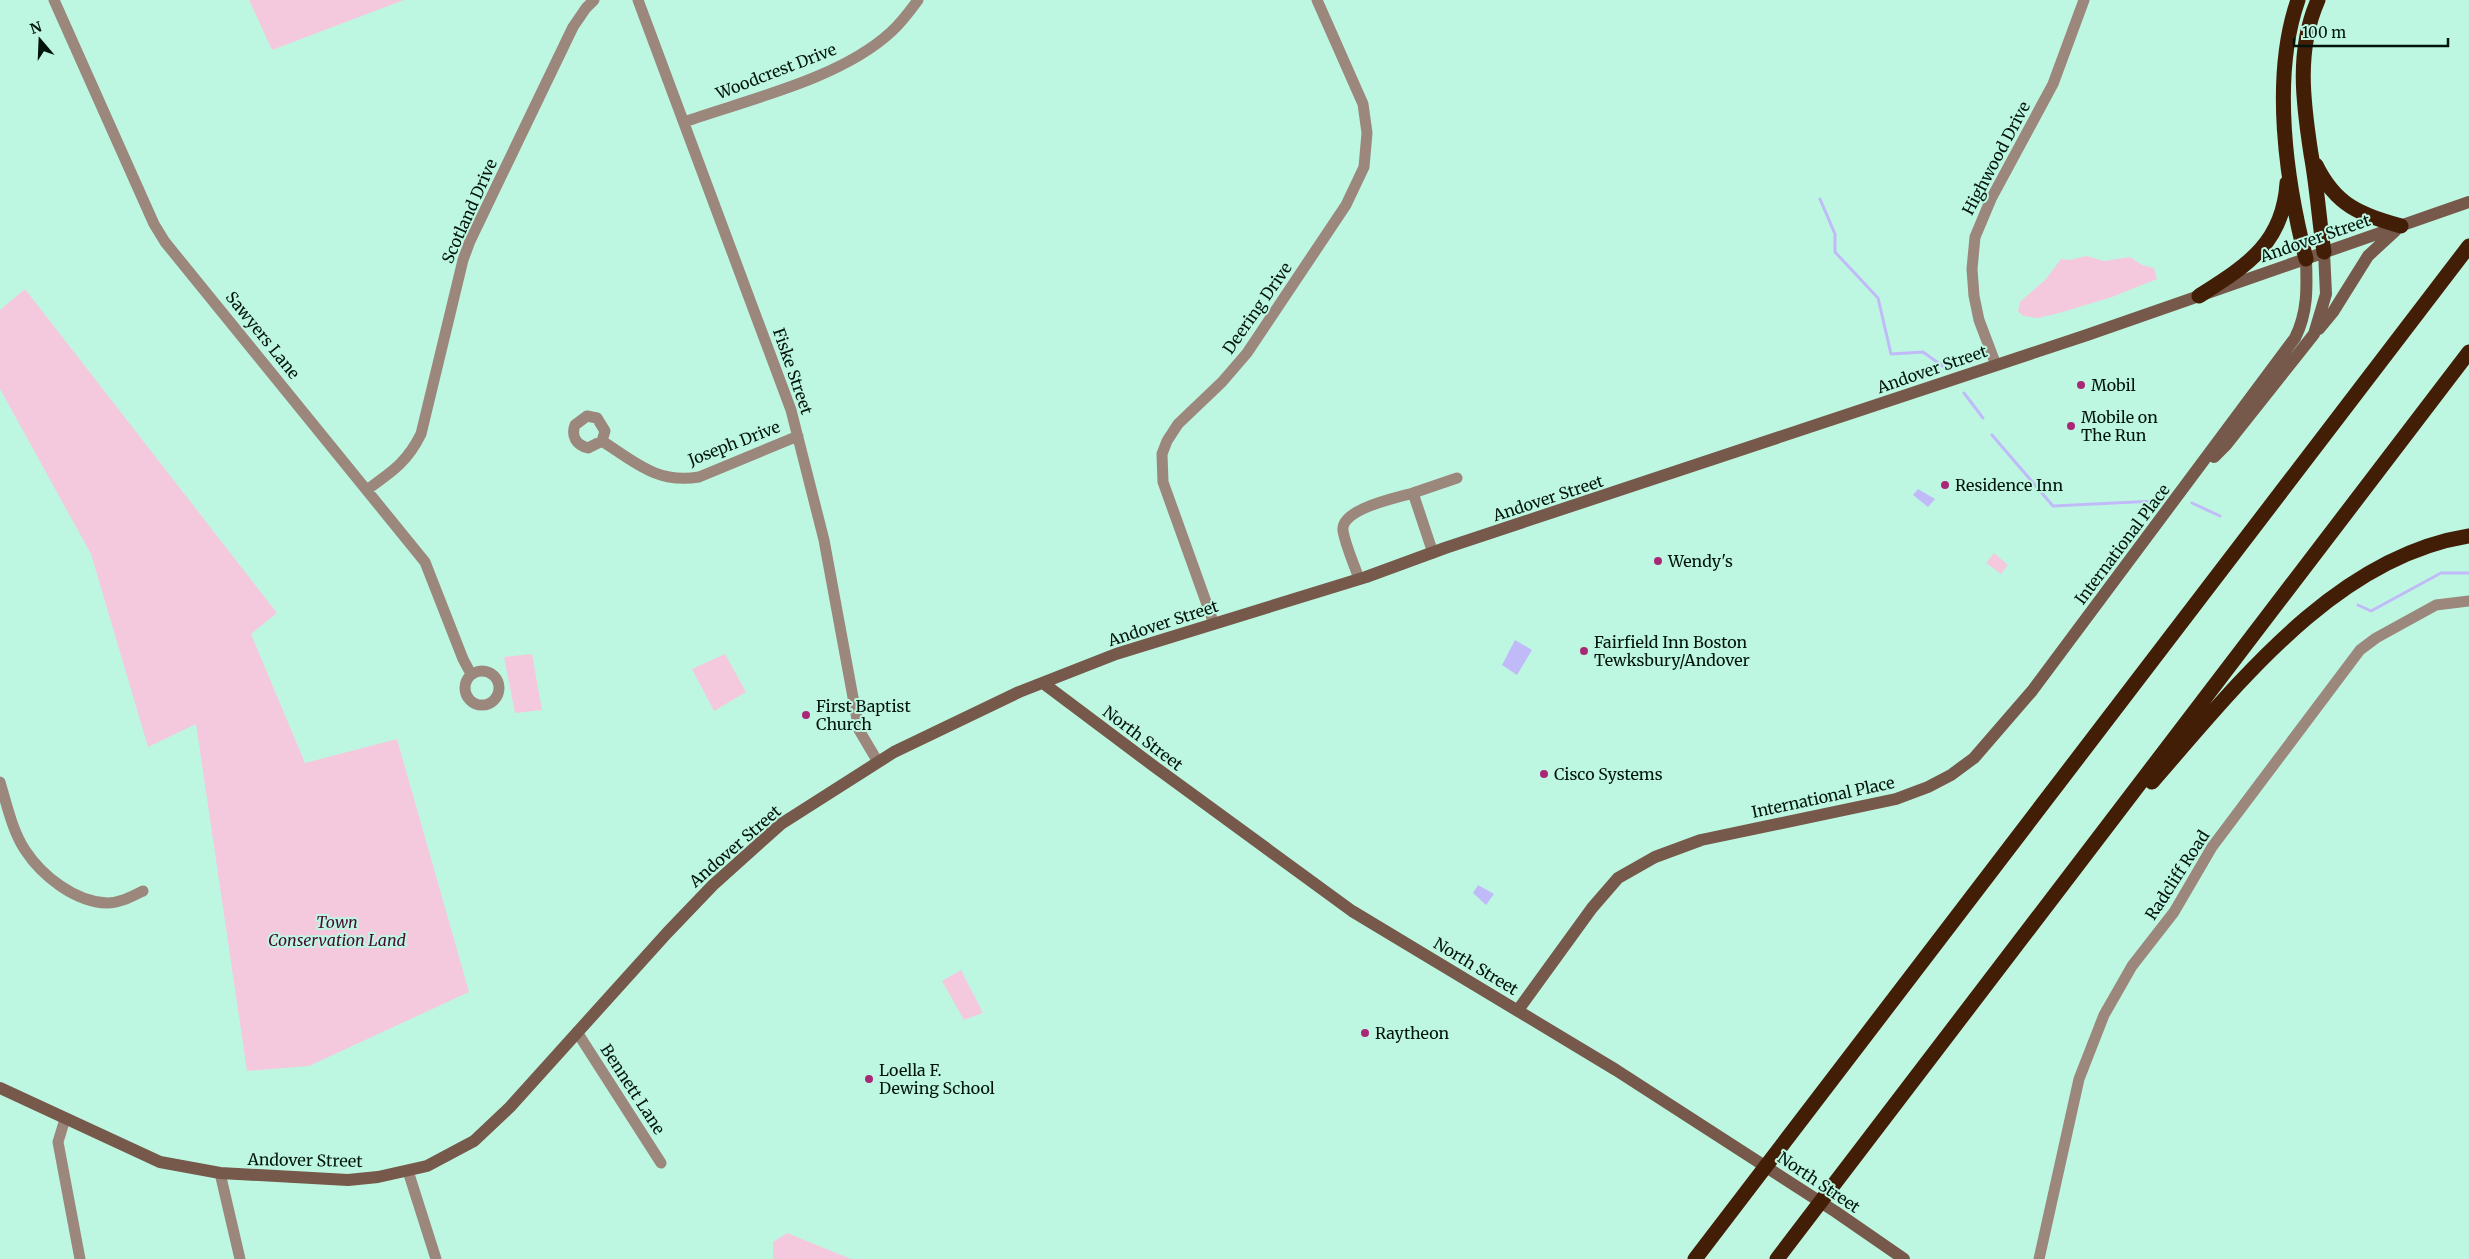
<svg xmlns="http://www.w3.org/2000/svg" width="2469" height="1259" viewBox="0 0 2469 1259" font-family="Merriweather,serif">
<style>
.green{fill:#f5c9dd}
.water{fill:#c0bbf8}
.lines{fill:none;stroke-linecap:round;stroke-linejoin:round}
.stream{stroke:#c0bbf8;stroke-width:3}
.minor{stroke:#9c877d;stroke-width:11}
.secondary{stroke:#76594a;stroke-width:12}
.motorway{stroke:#431e07;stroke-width:15}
.poi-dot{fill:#a92876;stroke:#bef7e1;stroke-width:2}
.labels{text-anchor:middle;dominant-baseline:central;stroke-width:4;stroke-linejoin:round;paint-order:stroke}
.street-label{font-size:16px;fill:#01140d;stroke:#bef7e1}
.poi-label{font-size:16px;fill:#01140d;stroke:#bef7e1;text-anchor:start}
.park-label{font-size:16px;font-style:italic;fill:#4b0a32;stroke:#bef7e1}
</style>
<rect width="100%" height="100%" fill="#bef7e1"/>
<path class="green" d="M 249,0 L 404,0 L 272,50 Z
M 2086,256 L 2104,261 L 2130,257 L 2142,265 L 2154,268 L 2157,279 L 2112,297 L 2059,313 L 2038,318 L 2023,316 L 2018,311 L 2020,302 L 2046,279 L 2061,259 L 2070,260 Z
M 25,289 L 277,613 L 251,634 L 305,763 L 397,739 L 469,992 L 309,1066 L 247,1071 L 196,724 L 148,747 L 91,554 L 0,389 L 0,310 Z
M 1994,553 L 2008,565 L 2001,574 L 1986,563 Z
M 532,654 L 542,710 L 515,713 L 504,657 Z
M 725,654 L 746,692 L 714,711 L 692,669 Z
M 961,970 L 983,1013 L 964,1020 L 942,981 Z
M 787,1233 L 851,1259 L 773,1259 L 773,1242 Z"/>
<path class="water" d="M 1918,489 L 1935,499 L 1928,507 L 1913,495 Z
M 1515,640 L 1532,650 L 1517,675 L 1502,665 Z
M 1478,885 L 1494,894 L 1486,905 L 1473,893 Z"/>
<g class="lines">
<path class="stream" d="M 1820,199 L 1835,234 L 1835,252 L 1878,298 L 1891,354 L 1923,352 L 1944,367
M 1964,393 L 1983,418
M 1992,435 L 2053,506 L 2155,501
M 2192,503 L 2220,516
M 2358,605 L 2371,611 L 2441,573 L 2469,573"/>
<path class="minor" d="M 54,0 L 154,224 L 165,242 L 425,562 L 463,659 L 471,674
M 638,0 L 791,410 L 824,540 L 859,730 L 878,762
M 684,122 C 749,99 840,79 891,32 C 901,23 910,11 918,0
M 1996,365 L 1979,320 L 1974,296 L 1972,269 L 1975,237 L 1991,199 L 2053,84 L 2084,0
M 602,441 L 588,448 C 576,445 571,436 575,425 L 587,416 L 597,418 L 605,431 L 602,441 C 635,462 657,484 699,477 L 798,436
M 368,489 C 393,471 407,462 421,434 L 463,260 L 470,241 L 573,27 L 586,8 L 594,0
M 1413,493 L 1457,478
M 1359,579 C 1354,564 1346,547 1343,531 C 1340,509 1396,498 1413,493 L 1433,553
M 1214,624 L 1163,482 L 1162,454 L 1167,441 L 1178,424 L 1222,382 L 1247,353 L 1346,205 L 1364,167 L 1367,133 L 1363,104 L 1317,0
M465 688a17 17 0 1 1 34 0a17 17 0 1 1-34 0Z
M 0,782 C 7,805 12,830 25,850 C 42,876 75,902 107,903 C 120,903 131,897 143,891
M 577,1032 L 661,1163
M 65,1119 L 58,1142 L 80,1259
M 408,1171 L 436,1259
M 220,1173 L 240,1259
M 2039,1259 L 2079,1079 L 2104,1015 L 2132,966 L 2174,912 L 2212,847 L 2360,650 L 2376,638 L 2436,605 L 2469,601"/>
<path class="secondary" d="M 2319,329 L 2333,312 L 2368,256 L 2395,231
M 2214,457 L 2226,445 L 2314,334 L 2326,294 L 2324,252
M 1043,683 L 1155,767 L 1352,911 L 1616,1070 L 1836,1212 L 1904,1259
M 1518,1010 L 1592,908 L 1618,878 L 1655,857 L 1701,840 L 1896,799 L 1928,787 L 1951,775 L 1974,758 L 2032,691 L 2295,338 C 2308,312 2307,287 2306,259
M 0,1088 L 160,1162 L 220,1173 L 348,1180 L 378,1177 L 427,1166 L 474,1141 L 510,1107 L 667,933 L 713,885 L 781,824 L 894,752 L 1019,692 L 1116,654 L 1366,577 L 1445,548 L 2087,335 L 2469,202"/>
<path class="motorway" d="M 2298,0 C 2271,77 2286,181 2306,259
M 2318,0 C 2296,50 2303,102 2311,154 C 2317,186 2319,220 2324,252
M 2316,165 C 2336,206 2360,214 2401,226
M 2199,296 C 2246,266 2283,244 2287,183
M 2152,782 C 2236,686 2335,557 2469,536
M 1695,1259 L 2469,246
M 1777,1259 L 2469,352"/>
</g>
<g class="poi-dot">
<circle cx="2081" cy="385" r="5"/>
<circle cx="2071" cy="426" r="5"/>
<circle cx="1945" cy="485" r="5"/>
<circle cx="1658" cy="561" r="5"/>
<circle cx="1584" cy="651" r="5"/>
<circle cx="806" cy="715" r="5"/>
<circle cx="1544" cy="774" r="5"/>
<circle cx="1365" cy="1033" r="5"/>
<circle cx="869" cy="1079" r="5"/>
</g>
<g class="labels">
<g class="street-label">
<text transform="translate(776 71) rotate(-21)">Woodcrest Drive</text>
<text transform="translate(1996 158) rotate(-62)">Highwood Drive</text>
<text transform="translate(469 211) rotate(-66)">Scotland Drive</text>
<text transform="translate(2315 238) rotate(-19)">Andover Street</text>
<text transform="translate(1257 308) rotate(-55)">Deering Drive</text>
<text transform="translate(263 335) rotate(51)">Sawyers Lane</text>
<text transform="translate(1932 369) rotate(-19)">Andover Street</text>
<text transform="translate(793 371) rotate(71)">Fiske Street</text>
<text transform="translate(734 443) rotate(-21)">Joseph Drive</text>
<text transform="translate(1548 498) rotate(-18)">Andover Street</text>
<text transform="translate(2122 544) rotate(-53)">International Place</text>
<text transform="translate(1163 623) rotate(-18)">Andover Street</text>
<text transform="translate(1143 738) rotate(37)">North Street</text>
<text transform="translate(1823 797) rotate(-12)">International Place</text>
<text transform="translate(735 846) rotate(-41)">Andover Street</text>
<text transform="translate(2177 875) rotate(-57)">Radcliff Road</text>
<text transform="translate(1476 966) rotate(31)">North Street</text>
<text transform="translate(633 1089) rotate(57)">Bennett Lane</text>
<text transform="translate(305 1160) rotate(1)">Andover Street</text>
<text transform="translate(1819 1182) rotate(34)">North Street</text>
</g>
<g class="poi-label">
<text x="2091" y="385">Mobil</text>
<text x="2081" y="417">Mobile on<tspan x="2081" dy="18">The Run</tspan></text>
<text x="1955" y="485">Residence Inn</text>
<text x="1668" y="561">Wendy's</text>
<text x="1594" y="642">Fairfield Inn Boston<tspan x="1594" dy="18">Tewksbury/Andover</tspan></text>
<text x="816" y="706">First Baptist<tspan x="816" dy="18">Church</tspan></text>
<text x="1554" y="774">Cisco Systems</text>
<text x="1375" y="1033">Raytheon</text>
<text x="879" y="1070">Loella F.<tspan x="879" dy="18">Dewing School</tspan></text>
</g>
<g class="park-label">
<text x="337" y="922">Town<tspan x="337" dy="18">Conservation Land</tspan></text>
</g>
</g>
<g transform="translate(40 40) rotate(341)" stroke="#bef7e1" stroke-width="4" paint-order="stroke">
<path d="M0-4L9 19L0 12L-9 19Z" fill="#01140d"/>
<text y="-8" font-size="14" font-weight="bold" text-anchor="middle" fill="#01140d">N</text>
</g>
<path d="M2294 38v8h154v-8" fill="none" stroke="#01140d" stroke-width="2.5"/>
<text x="2302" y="38" font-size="15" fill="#01140d" stroke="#bef7e1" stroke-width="4" paint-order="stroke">100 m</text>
</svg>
